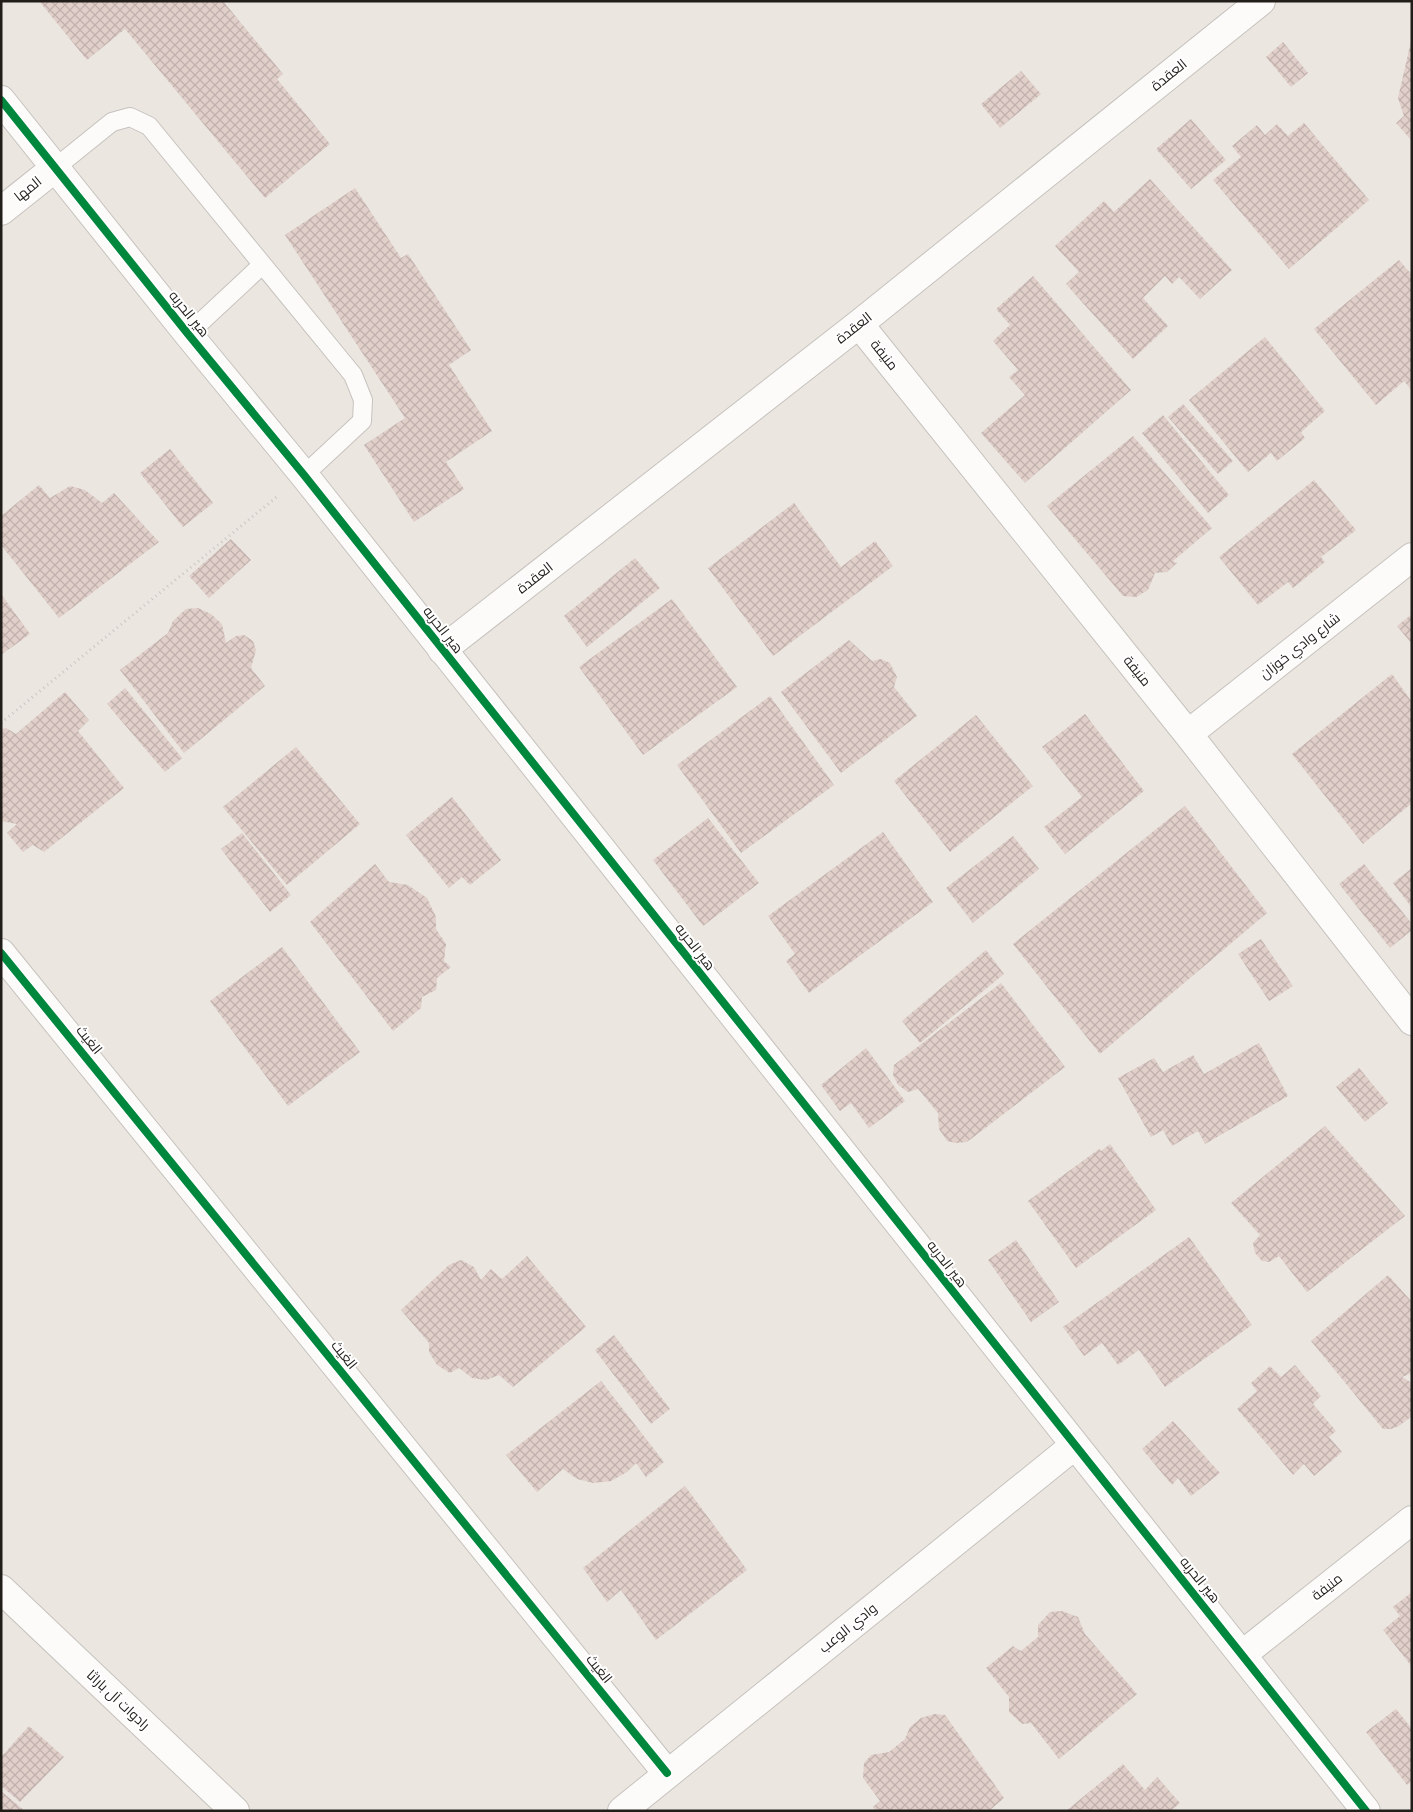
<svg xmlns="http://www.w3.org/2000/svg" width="1413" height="1812" viewBox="0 0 1413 1812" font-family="'Times New Roman',Cairo,serif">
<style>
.building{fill:url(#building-cross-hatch)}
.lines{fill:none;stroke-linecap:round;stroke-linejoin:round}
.service-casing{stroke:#c6c2bd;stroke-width:20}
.minor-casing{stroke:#c6c2bd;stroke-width:30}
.path{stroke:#c8c7c5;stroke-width:3;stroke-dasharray:1 4;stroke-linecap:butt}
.service{stroke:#fcfbfa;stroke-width:18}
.minor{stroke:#fcfbfa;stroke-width:28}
.cycleway-casing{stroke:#fff;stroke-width:11}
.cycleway{stroke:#00873e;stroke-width:8}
.labels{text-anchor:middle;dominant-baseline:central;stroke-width:4;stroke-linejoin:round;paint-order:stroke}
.street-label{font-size:14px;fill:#211d19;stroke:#fff}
</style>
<defs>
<pattern id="building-cross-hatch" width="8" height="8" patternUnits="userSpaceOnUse" patternTransform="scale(1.25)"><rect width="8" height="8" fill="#e1cfca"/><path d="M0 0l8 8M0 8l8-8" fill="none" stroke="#c1b1ad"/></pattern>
</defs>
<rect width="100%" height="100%" fill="#ebe6e0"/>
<path class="building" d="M 39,1 L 223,1 L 283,74 L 277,79 L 330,144 L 265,198 L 125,29 L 87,60 Z
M 1412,37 L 1412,141 L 1396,123 L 1404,116 L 1398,98 Z
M 1283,42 L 1308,73 L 1291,87 L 1266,57 Z
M 1021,71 L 1041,94 L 1000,128 L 981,104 Z
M 1191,119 L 1226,160 L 1191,189 L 1156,149 Z
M 1304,123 L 1369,200 L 1289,269 L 1213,180 L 1241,157 L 1232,146 L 1257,125 L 1265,135 L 1277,124 L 1288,136 Z
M 1150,179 L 1232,270 L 1200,299 L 1179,277 L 1172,284 L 1165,276 L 1143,298 L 1168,326 L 1133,359 L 1066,284 L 1079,272 L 1055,246 L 1104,201 L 1114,212 Z
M 355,188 L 401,258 L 408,254 L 471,350 L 449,365 L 492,431 L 446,462 L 464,489 L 414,522 L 364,445 L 405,418 L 285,235 Z
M 1399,260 L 1412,275 L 1412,391 L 1404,381 L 1376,405 L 1314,329 Z
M 1033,276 L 1131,390 L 1025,483 L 981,433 L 1025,395 L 1009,377 L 1018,370 L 993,341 L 1010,325 L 996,309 Z
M 1265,337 L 1325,411 L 1301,432 L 1305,438 L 1277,461 L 1271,453 L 1248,472 L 1189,400 Z
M 1183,404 L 1233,461 L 1218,474 L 1168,417 Z
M 1163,415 L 1229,495 L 1208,513 L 1142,433 Z
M 1133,436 L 1212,528 L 1173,561 L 1177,563 L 1167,572 L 1155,573 L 1148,590 L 1136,597 L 1123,596 L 1047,506 Z
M 170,449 L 213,503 L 183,527 L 140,473 Z
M 1314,480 L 1356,530 L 1321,557 L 1325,562 L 1293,588 L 1288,582 L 1258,605 L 1219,557 Z
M 39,485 L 50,498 L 70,486 L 85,490 L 102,503 L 114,493 L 159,542 L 59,618 L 1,545 L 1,516 Z
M 794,503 L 841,567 L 875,541 L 893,566 L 773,656 L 708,568 Z
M 231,539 L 251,560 L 209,598 L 189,576 Z
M 635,558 L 660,588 L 587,647 L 564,616 Z
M 1,594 L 30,634 L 1,655 Z
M 672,599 L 737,687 L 643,755 L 579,667 Z
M 198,608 L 211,614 L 222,624 L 226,643 L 236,636 L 244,635 L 253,641 L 256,650 L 251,668 L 265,686 L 184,753 L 120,670 L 168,633 L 173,621 L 186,609 Z
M 1412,614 L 1412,644 L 1397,626 Z
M 849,640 L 872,661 L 881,659 L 890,663 L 897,677 L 894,687 L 917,716 L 841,773 L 781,692 Z
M 1392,674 L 1412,702 L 1412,803 L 1363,844 L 1292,754 Z
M 125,688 L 182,758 L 165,772 L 107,704 Z
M 65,692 L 89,720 L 78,731 L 124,788 L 44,852 L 33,845 L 23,852 L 7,833 L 17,824 L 1,821 L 1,729 L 6,728 L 16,734 Z
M 770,696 L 834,785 L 741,853 L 677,765 Z
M 1085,714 L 1144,791 L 1065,854 L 1044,827 L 1082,797 L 1042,747 Z
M 976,715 L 1033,786 L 950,852 L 894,781 Z
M 296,747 L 360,824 L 287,885 L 223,807 Z
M 452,797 L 501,860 L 470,885 L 462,877 L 449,888 L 406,835 Z
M 1185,806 L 1267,913 L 1100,1054 L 1013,944 Z
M 708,818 L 759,883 L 703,926 L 653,860 Z
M 883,832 L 933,902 L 809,993 L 786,961 L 795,954 L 768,916 Z
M 242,833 L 291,895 L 270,912 L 221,849 Z
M 1013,836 L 1039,869 L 973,923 L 946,888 Z
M 375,864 L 389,882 L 408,885 L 427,898 L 436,917 L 436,929 L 446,944 L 444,961 L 451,967 L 437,978 L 436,990 L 422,997 L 421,1008 L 393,1031 L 310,922 Z
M 1364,864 L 1412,924 L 1412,930 L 1390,948 L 1339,884 Z
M 1412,868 L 1412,908 L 1393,883 Z
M 1261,939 L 1293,986 L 1269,1001 L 1238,954 Z
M 282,947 L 360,1052 L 288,1106 L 210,1001 Z
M 986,950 L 1004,974 L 920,1043 L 902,1021 Z
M 1001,983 L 1065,1067 L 967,1142 L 956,1143 L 947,1141 L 939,1129 L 938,1113 L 918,1089 L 908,1092 L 898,1085 L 893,1075 L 894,1065 Z
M 1259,1043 L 1288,1096 L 1205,1144 L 1198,1131 L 1172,1146 L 1163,1130 L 1151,1137 L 1118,1078 L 1154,1058 L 1163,1072 L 1193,1055 L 1204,1074 Z
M 866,1048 L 905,1101 L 869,1128 L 851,1103 L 840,1111 L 821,1085 Z
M 1359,1068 L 1388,1103 L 1365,1122 L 1336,1087 Z
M 1325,1126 L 1405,1216 L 1307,1292 L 1279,1256 L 1269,1262 L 1262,1261 L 1255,1253 L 1253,1243 L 1260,1235 L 1231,1203 Z
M 1110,1144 L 1156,1210 L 1076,1268 L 1028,1201 L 1099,1149 L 1101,1151 Z
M 1189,1237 L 1252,1325 L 1165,1387 L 1139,1350 L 1118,1365 L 1102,1343 L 1084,1356 L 1063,1327 Z
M 1016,1240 L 1059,1302 L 1031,1322 L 988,1260 Z
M 527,1256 L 586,1327 L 513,1387 L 499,1375 L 486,1380 L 472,1378 L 459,1368 L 450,1373 L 437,1365 L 429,1352 L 429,1343 L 401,1310 L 449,1265 L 461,1260 L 474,1267 L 481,1280 L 491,1269 L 502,1279 Z
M 1388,1275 L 1412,1302 L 1412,1373 L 1402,1377 L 1412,1383 L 1412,1416 L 1399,1426 L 1391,1429 L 1383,1429 L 1311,1341 Z
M 614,1335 L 670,1409 L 651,1424 L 595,1350 Z
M 1295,1365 L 1321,1396 L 1313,1404 L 1336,1431 L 1329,1437 L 1342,1452 L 1314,1476 L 1304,1464 L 1293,1475 L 1237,1409 L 1257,1391 L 1251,1383 L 1270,1366 L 1281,1377 Z
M 601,1381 L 664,1462 L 646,1477 L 636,1463 L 627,1472 L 611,1481 L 593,1483 L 577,1479 L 563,1469 L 537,1492 L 506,1455 Z
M 1173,1421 L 1220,1473 L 1191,1496 L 1178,1478 L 1172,1485 L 1142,1449 Z
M 685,1486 L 747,1570 L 656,1640 L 621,1590 L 607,1602 L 583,1568 Z
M 1412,1592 L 1412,1667 L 1383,1630 L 1400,1616 L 1393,1607 Z
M 1062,1611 L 1078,1617 L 1085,1634 L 1137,1694 L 1059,1759 L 1031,1723 L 1022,1724 L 1009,1712 L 1009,1697 L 986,1668 L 1013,1646 L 1021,1651 L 1038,1637 L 1038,1625 L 1050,1612 Z
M 1396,1709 L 1412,1729 L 1412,1781 L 1407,1785 L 1366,1732 Z
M 934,1714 L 945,1715 L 1004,1798 L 989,1811 L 876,1811 L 873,1807 L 880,1801 L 863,1778 L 864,1763 L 871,1755 L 889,1752 L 905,1739 L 910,1727 L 921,1718 Z
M 29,1726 L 64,1757 L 20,1802 L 1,1786 L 1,1757 Z
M 1123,1764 L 1145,1790 L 1157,1777 L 1180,1803 L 1171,1811 L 1066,1811 Z
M 1,1791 L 25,1811 L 1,1811 Z"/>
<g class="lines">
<g class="service-casing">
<path id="service" d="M 55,168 L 112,122 L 130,117 L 149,126 L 353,375 L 363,400 L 362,421 L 304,475
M 188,334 L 262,265"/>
</g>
<g class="minor-casing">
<path id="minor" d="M 1,100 L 188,334 L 304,475 L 1366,1811
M 1,211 L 55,168
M 859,324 L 1188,734 L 1412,1021
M 442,650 L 859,324 L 1261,1
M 1188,734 L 1412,557
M 1,953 L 667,1773
M 1,1589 L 235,1811
M 1243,1654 L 1412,1520
M 622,1811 L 1075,1445"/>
</g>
<path class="path" d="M 1,723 L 279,495"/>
<use href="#service" class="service"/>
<use href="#minor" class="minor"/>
<g class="cycleway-casing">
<path id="cycleway" d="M 1,100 L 188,334 L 304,475 L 1366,1811
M 1,953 L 667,1773"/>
</g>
<use href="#cycleway" class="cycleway"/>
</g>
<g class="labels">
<g class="street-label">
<text transform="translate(1169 75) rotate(-39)">العقدة</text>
<text transform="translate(28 189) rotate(-39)">المها</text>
<text transform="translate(189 314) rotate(51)">هير الحربه</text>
<text transform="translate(854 328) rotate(-38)">العقدة</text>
<text transform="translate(884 355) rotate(51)">منيفة</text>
<text transform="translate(535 578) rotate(-38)">العقدة</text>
<text transform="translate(443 630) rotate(52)">هير الحربه</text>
<text transform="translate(1300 646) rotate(-38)">شارع وادي خوزان</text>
<text transform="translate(1137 671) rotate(51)">منيفة</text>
<text transform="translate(695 947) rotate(52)">هير الحربه</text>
<text transform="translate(89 1040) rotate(51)">الغيث</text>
<text transform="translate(947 1264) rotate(52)">هير الحربه</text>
<text transform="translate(344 1355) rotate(51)">الغيث</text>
<text transform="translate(1200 1580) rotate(51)">هير الحربه</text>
<text transform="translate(1327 1587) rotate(-38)">منيفة</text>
<text transform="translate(848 1628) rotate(-39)">وادي الوعب</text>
<text transform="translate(599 1669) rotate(51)">الغيث</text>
<text transform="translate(118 1700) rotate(43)">رادوات آل باراثا</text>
</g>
</g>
<rect width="1413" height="1812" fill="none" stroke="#211d19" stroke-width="5"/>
</svg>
